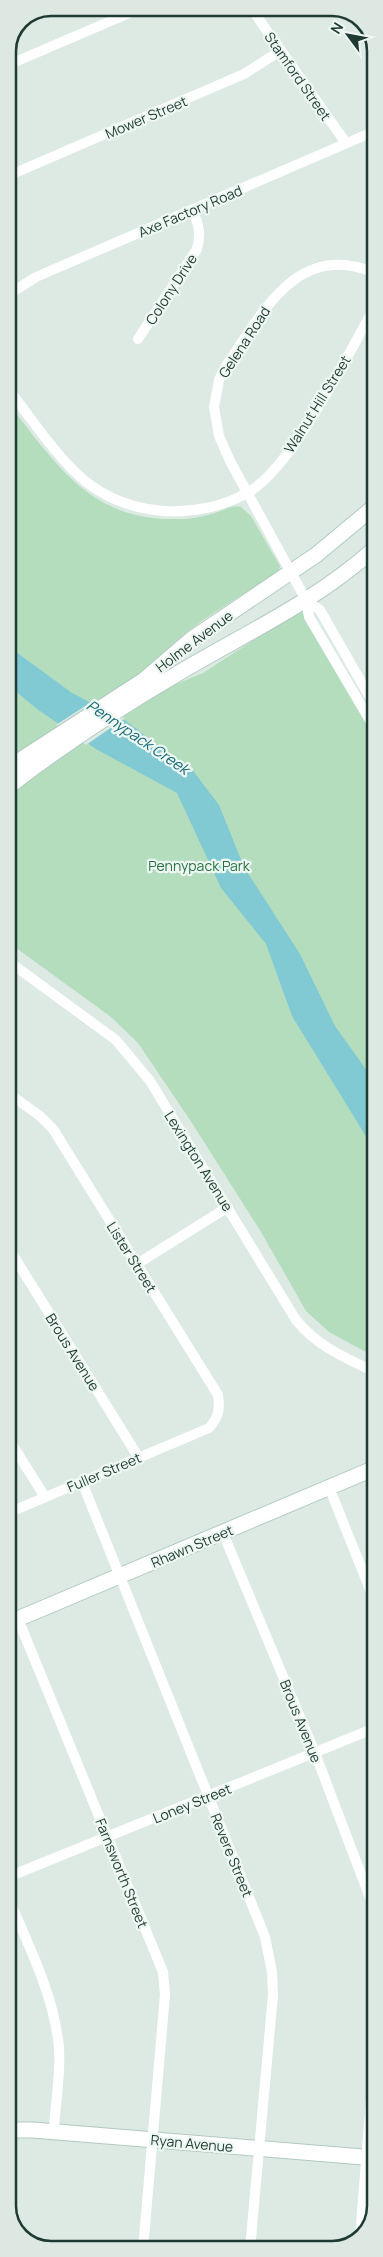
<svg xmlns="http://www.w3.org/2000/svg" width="383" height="2257" viewBox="0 0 383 2257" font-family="Manrope,sans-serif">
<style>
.green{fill:#b4ddbe}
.water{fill:#81c9d3}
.pier{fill:#ddeae4}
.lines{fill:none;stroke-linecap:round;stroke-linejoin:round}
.secondary-casing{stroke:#b0cac0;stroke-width:17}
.street{stroke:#fff;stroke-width:10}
.secondary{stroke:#fff;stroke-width:15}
.labels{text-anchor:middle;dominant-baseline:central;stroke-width:4.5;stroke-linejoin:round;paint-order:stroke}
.street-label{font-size:14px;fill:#1e3a32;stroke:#eef7f2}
.park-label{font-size:14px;fill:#267342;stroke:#eef7f2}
.water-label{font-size:15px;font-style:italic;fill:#166b79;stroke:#eef7f2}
.rim{fill:none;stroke:#1e3a32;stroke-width:2.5}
</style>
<rect width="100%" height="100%" fill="#ddeae4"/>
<path class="green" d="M 8,403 C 56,464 91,522 178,519 C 190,519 201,517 212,514 C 222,511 231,505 241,507 L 251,516 L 280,566 L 279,571 C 237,600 187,624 155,663 L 164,689 L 203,673 L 297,612 L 305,613 L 375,736 L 375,1357 L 329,1332 L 306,1311 L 261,1232 L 190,1120 L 138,1043 L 111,1017 L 8,942 L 8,800 L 35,773 L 26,751 L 8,759 Z"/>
<path class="water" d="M 8,646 L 72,693 L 126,721 L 194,772 L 219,805 L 244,867 L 300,954 L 335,1026 L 375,1082 L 375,1151 L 292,1016 L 266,944 L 221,888 L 177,793 L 96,749 L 37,709 L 8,685 Z"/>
<path class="pier" d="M 93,701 L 125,718 L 86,745 L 56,725 Z"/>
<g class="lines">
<g class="secondary-casing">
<path id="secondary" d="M 8,768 L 144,680 L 193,638 L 316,555 L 375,506
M 8,787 C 61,746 119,708 177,674 C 244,634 317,601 375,548
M 8,1623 L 375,1468
M 8,2130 L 33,2130 L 375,2158"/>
</g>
<path class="street" d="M 251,8 L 346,143
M 8,65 L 141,8
M 8,176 L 244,74 L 280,51
M 375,273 C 296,239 261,316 224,369 L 219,380 L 214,407 L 219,436 L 230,461 L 306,600 L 309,617 L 375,729
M 8,295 L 36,277 L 375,131
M 138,339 L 197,249 C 201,234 199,224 192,210
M 8,389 C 29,415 48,445 72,469 C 96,494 128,508 163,511 C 190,513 223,507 247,493 C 292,469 348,353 375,307
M 306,600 L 320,610 L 375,706
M 8,961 L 116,1040 L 150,1081 L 296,1320 C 317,1346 345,1358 375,1372
M 8,1093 L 40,1116 L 53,1129 L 218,1395 C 220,1409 219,1417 209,1428 L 8,1513
M 8,1247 L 139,1458
M 137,1264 L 228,1207
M 8,1438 L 45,1497
M 82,1482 L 265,1937 L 272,1972 L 273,1995 L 250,2249
M 329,1487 L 375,1602
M 223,1533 L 315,1753 L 375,1911
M 18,1619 L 163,1972 L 165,1995 L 143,2249
M 8,1877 L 375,1728
M 8,1897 C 28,1945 54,1994 59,2048 C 61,2075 55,2104 54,2131
M 8,2210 L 10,2216
M 360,2237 L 375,2048"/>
<use href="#secondary" class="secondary"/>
</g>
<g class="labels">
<g class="street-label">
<text transform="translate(298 76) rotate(55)">Stamford Street</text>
<text transform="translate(146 117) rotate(-23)">Mower Street</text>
<text transform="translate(190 211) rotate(-23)">Axe Factory Road</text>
<text transform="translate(171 289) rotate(-57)">Colony Drive</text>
<text transform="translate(244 342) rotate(-57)">Gelena Road</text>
<text transform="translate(317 404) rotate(-58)">Walnut Hill Street</text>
<text transform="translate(194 641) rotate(-37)">Holme Avenue</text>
<text transform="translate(199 1161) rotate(58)">Lexington Avenue</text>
<text transform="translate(132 1257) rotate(58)">Lister Street</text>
<text transform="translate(73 1352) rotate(58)">Brous Avenue</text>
<text transform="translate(104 1472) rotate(-23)">Fuller Street</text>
<text transform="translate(192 1546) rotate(-23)">Rhawn Street</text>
<text transform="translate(301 1721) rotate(68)">Brous Avenue</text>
<text transform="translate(192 1803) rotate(-22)">Loney Street</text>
<text transform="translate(232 1855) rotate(68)">Revere Street</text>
<text transform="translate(122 1873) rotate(68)">Farnsworth Street</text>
<text transform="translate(192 2143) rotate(5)">Ryan Avenue</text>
</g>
<g class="park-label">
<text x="199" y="865">Pennypack Park</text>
</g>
<g class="water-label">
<text transform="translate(138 737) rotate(34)">Pennypack Creek</text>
</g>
</g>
<path d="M0 0H383V2257H0ZM51 16H332A35 35 0 0 1 367 51V2206A35 35 0 0 1 332 2241H51A35 35 0 0 1 16 2206V51A35 35 0 0 1 51 16Z" fill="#dde8e3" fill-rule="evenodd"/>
<path class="rim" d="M51 16H332A35 35 0 0 1 367 51V2206A35 35 0 0 1 332 2241H51A35 35 0 0 1 16 2206V51A35 35 0 0 1 51 16Z"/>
<g transform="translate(348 35) rotate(302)" stroke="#eef7f2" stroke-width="4" paint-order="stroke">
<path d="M0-4L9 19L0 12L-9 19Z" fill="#1e3a32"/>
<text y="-8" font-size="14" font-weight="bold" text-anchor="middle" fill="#1e3a32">N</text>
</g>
</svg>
